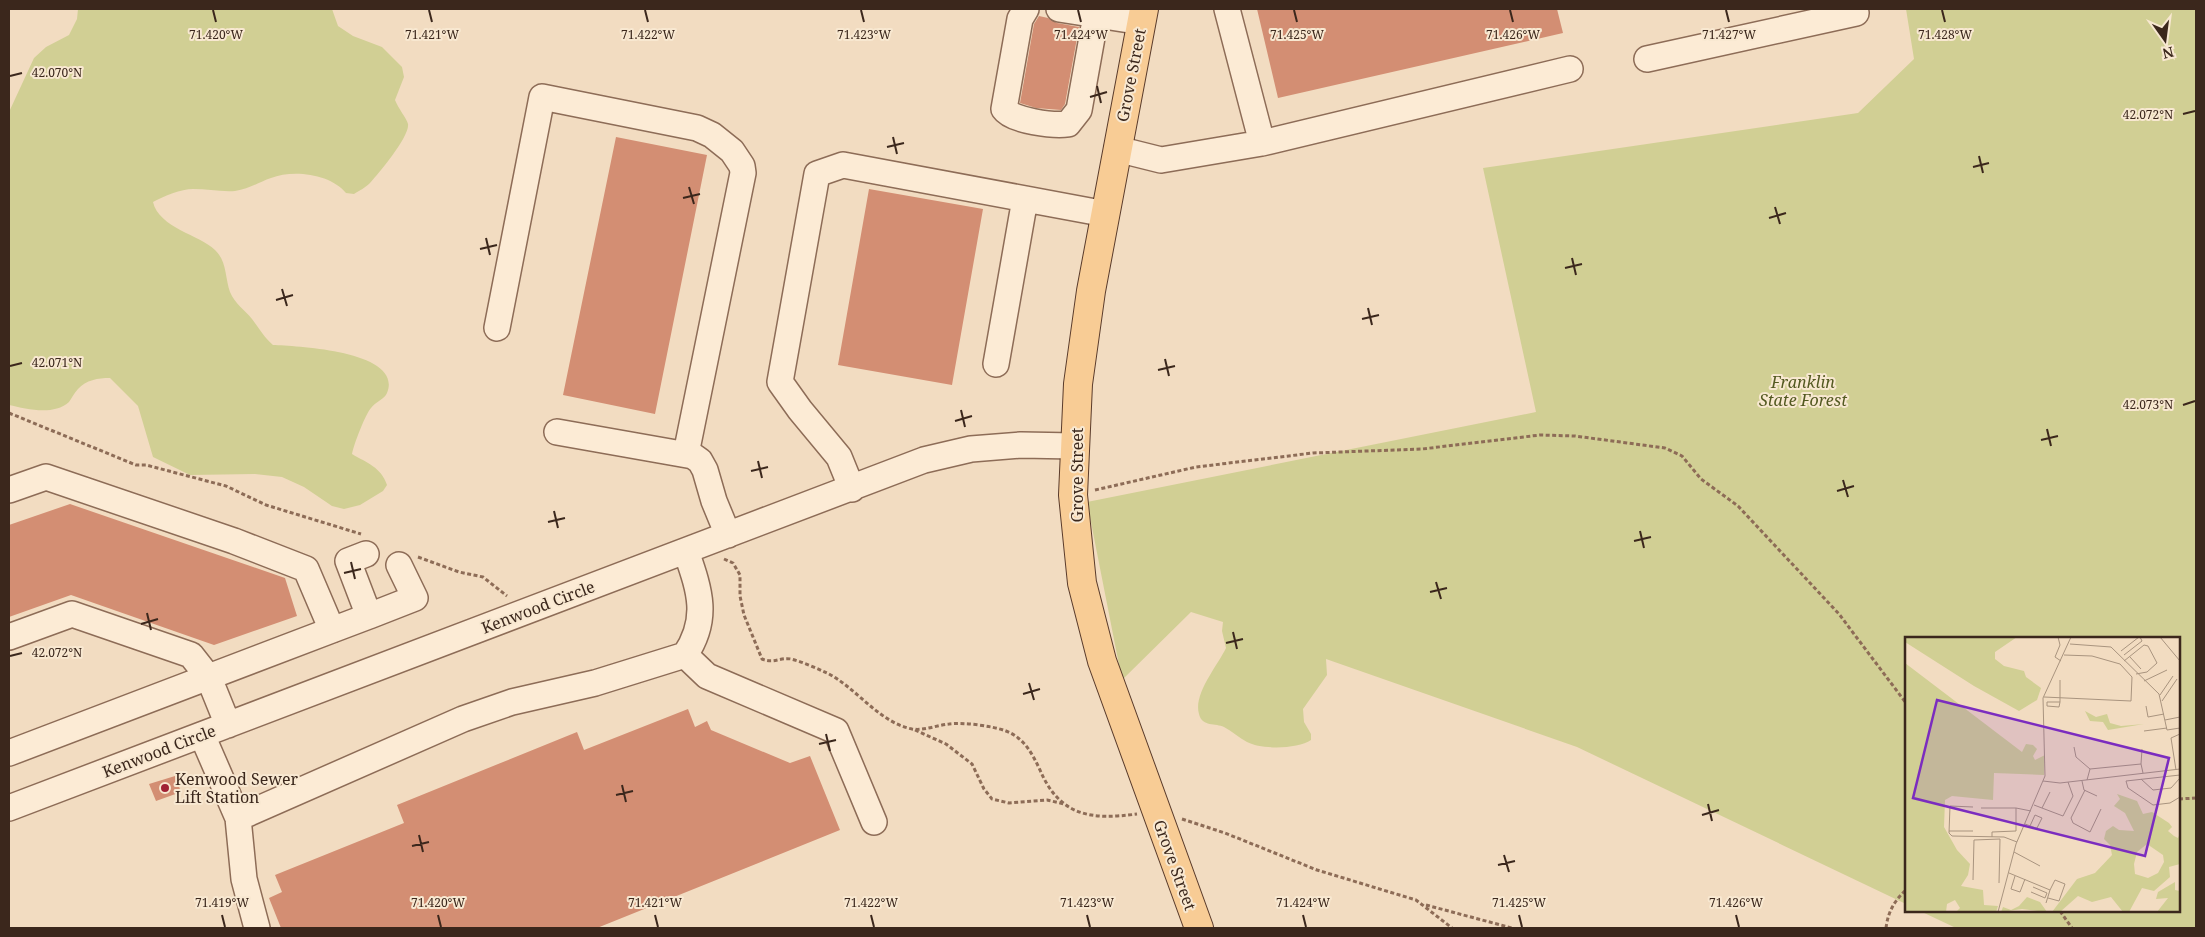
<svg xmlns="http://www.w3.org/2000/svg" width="2205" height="937" viewBox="0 0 2205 937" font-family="'Noto Serif',serif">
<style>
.green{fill:#d1cf94}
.building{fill:#d38e73}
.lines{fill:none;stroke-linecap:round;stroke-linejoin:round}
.minor-casing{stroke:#8d6c57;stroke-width:28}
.major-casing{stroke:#5a3b2b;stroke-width:30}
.path{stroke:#8d6c57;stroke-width:3;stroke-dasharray:4 2.5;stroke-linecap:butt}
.minor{stroke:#fcebd5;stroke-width:25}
.major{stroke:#f8cc95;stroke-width:28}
.ticks{fill:none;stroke:#3b271c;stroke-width:2}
.poi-dot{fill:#a12134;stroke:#f8e8d1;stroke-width:2}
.labels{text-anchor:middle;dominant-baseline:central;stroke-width:4;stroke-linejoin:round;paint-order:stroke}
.street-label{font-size:16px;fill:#3b271c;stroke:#f8e8d1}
.park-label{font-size:16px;font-style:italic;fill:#535921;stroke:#f8e8d1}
.poi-label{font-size:16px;fill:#3b271c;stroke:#f8e8d1;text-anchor:start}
.inset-road{fill:none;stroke:#a9947f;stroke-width:1}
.view{fill:#7b2cbf;fill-opacity:0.15;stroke:#7b2cbf;stroke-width:2.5}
.inset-edge{fill:none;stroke:#3b271c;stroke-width:2.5}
.ticks-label{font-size:12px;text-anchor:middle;fill:#3b271c;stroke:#f8e8d1;stroke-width:4;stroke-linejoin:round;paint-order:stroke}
</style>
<rect width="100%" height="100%" fill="#f2dcc1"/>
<path class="green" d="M 78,9 L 332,9 L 338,26 L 353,36 L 382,47 L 402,67 L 404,77 L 395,100 C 398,108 407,119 408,124 C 410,136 379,173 370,183 C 366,187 359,191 354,194 L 346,193 C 331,174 293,169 271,178 C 259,182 249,189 235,191 C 221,192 207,189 193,189 C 181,189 164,196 153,202 C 159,228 200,235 215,250 C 227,261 225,278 230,292 C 235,304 245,310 252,319 C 259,328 264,337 273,345 C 297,346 404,351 387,393 C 385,399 375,402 371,408 C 365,415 354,444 352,454 C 367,463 381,467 387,485 L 383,491 L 360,505 L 344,509 L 332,506 L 304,487 L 282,477 L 255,474 L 190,475 L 153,457 L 138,406 L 110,378 C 98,378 86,380 78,389 C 74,393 72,398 69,402 C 53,416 27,409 9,405 L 9,112 L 34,58 L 46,47 L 69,35 L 77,19 Z
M 1906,9 L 2196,9 L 2196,928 L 1956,928 L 1920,911 L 2179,911 L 2179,638 L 1906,638 L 1906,904 L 1577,747 L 1326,659 L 1327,675 L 1303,709 L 1304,722 L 1311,734 L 1311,740 C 1298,749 1262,750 1247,742 C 1239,738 1232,731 1224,727 C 1216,723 1202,727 1199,714 C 1193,694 1218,665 1226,648 L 1222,631 L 1223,622 L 1191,612 L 1122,680 L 1087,502 L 1536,412 L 1483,168 L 1858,113 L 1914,59 Z"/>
<path class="building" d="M 1257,9 L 1557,9 L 1563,33 L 1278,98 Z
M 1039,16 L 1048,18 L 1057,23 L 1079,27 L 1065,104 L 1061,110 L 1036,108 L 1020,103 L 1034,24 Z
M 616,137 L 707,155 L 655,414 L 563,395 Z
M 869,189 L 983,209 L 952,385 L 838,365 Z
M 70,504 L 285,578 L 297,616 L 214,645 L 71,595 L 9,617 L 9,525 Z
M 688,709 L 695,727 L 707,721 L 711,730 L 790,763 L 810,756 L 840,830 L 597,928 L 281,928 L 269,898 L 282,892 L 275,875 L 404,823 L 397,805 L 577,732 L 584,750 Z
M 175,776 L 181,792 L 156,801 L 149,784 Z"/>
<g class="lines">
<g class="minor-casing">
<path id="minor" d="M 1026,9 L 1020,19 L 1004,109 C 1012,121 1054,126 1068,124 L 1079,110 L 1096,15
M 1059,9 L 1142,22
M 1227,9 L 1262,143 L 1570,69
M 1647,59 L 1856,13 L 1855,9
M 1117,149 L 1161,160 L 1262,143
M 497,328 L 542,97 L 697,128 L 712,135 L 732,151 L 742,166 L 743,173 L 686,454
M 996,364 L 1025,199
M 557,432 L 693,456 L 700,461 L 705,470 L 714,501 L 728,535
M 852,489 L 839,457 L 800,410 L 780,382 L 817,174 L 843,165 L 1106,214
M 9,490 L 46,477 L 234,541 L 306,569 L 332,630 L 9,753
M 369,616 L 415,598 L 399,565
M 332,630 L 369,616 L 348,561 L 366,554
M 9,637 L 72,614 L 191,655 L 209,678 L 228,725
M 685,655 L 707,676 L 836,731 L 874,822
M 202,735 L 238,818 L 463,719 L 512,702 L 595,683 L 685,655 C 710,618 699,589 686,551
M 9,808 L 924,460 L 971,449 L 1021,445 L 1075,446
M 238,818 L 244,879 L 257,928"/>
</g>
<g class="major-casing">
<path id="major" d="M 1144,9 L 1091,291 L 1078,384 L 1073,495 L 1082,583 L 1102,661 L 1199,928"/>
</g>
<path class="path" d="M 9,413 L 136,465 L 146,465 L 226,486 L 266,505 L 361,534
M 1095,490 L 1196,467 L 1313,453 L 1422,449 L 1540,435 L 1575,436 L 1665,448 L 1682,456 L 1701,479 L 1738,506 L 1839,614 L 1906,703
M 418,557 L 459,572 L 483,577 L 507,596
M 724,559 L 733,563 L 740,575 L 740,596 L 744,615 L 762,659 C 774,664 780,657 791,659 C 803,662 816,668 827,673 C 857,688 878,722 912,729 C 924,731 937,725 949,724 C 963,722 993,726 1006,731 C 1024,738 1032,753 1040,770 C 1060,817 1092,820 1137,814
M 915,730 L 946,744 L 972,764 L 984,789 L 992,799 L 1009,803 L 1047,800 L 1064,804
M 2179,799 L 2196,798
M 1182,819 L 1225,833 L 1317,870 L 1416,900 L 1452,928
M 1426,905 L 1512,928
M 2060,911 L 2072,928
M 1886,928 C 1888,912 1894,901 1906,890"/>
<use href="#minor" class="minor"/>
<use href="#major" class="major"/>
</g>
<path class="ticks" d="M 213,10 L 216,22M 429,10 L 432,22M 645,10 L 648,22M 861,10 L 864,22M 1078,10 L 1081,22M 1294,10 L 1297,22M 1510,10 L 1513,22M 1726,10 L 1729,22M 1942,10 L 1945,22M 10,76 L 22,73M 1097,86 L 1101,103M 1090,97 L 1107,92M 2183,114 L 2195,111M 893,137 L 897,154M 887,147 L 904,143M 1979,156 L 1983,173M 1973,167 L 1989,163M 689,187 L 694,204M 683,198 L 700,194M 1775,207 L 1780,224M 1769,218 L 1786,213M 486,238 L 490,255M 480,249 L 497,245M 1572,258 L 1576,275M 1565,268 L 1582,264M 282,289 L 287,306M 276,300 L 293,295M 1368,308 L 1372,325M 1362,319 L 1379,315M 1165,359 L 1169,376M 10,366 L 22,363M 1158,370 L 1175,366M 2183,405 L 2195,401M 961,410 L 965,427M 955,421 L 972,416M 2047,429 L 2051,446M 2041,440 L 2058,436M 758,461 L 762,478M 751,471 L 768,467M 1843,480 L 1848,497M 1837,491 L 1854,486M 554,511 L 558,528M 548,522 L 565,518M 1640,531 L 1644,548M 1634,541 L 1651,537M 351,562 L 355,579M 344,573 L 361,569M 1436,582 L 1441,599M 1430,592 L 1447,588M 147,613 L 151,630M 141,624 L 158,619M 1233,632 L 1237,649M 1226,643 L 1243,639M 10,656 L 22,653M 1029,683 L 1034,700M 1023,694 L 1040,689M 826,734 L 830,751M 819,744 L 836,740M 622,785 L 626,802M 616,795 L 633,791M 1708,804 L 1712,821M 1702,815 L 1719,810M 419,835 L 423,852M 412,846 L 429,842M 1504,855 L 1509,872M 1498,865 L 1515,861M 222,915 L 225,927M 438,915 L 441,927M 655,915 L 658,927M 871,915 L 874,927M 1087,915 L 1090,927M 1303,915 L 1306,927M 1519,915 L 1522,927M 1736,915 L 1739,927"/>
<circle class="poi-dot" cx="165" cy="788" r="5"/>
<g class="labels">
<g class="street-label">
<text transform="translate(1131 75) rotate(-79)">Grove Street</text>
<text transform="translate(1077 475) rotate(-90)">Grove Street</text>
<text transform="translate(538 607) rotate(-21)">Kenwood Circle</text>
<text transform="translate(159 751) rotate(-21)">Kenwood Circle</text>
<text transform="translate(1175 865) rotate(70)">Grove Street</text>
</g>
<g class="park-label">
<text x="1803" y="382">Franklin<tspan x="1803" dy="18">State Forest</tspan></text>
</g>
<g class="poi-label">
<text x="175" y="779">Kenwood Sewer<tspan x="175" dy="18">Lift Station</tspan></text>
</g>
</g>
<g transform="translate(1905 637)">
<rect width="275" height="275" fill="#f2dcc1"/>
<path d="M 0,0 L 112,0 L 90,15 L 90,22 L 99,29 L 119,34 L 121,40 L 136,51 L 132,63 L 114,74 L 69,49 L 0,5 ZM 0,26 L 117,115 L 121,107 L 128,108 L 132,112 L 128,119 L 130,123 L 140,118 L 139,138 L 89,136 L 88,163 L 47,159 L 40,163 L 39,190 L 52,213 L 65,227 L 63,238 L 56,249 L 78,253 L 79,268 L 93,269 L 91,275 L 51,275 L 55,271 L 50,263 L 42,267 L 41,275 L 0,275 ZM 180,74 L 191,80 L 202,77 L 205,86 L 216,89 L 239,87 L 203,93 L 198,85 L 185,84 ZM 212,157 L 232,164 L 238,177 L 247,175 L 264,186 L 267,190 L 263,194 L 269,199 L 273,201 L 275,196 L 275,227 L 264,230 L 265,240 L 249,254 L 237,251 L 224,275 L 218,275 L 206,260 L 187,265 L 173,259 L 155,275 L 147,275 L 172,242 L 190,236 L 207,218 L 205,208 L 199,202 L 201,194 L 208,189 L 214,193 L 229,194 L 220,176 L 209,169 L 215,162 ZM 242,207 L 258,218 L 259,225 L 253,236 L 243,241 L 230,237 L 229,227 L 232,215 ZM 270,245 L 270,253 L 275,254 L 275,275 L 252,275 L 263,261 L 251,262 L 253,255 ZM 122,260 L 135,265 L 142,275 L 117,272 L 96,275 L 98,270 L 106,273 L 114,269 Z" fill="#d1cf94" fill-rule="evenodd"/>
<path class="inset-road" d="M 153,0 L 155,8 L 150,20 L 156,24M 255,0 L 275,24M 165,7 L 206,10 L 254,57 L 262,93 L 275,91M 216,14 L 234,0M 219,18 L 237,4 L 235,0M 225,20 L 236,32M 219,24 L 239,8 L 243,9 L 252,26 L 242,35 L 231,37M 239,44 L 262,33M 255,58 L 268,39M 139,60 L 226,64 L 227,40 L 215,27 L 187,19 L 159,18M 257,64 L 272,42M 155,65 L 142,65 L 142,69 L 154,70 L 155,65 L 155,43M 241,69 L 243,80 L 259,77M 260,83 L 275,80M 239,94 L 262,91M 169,110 L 171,120 L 185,132M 236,127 L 237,112M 271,133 L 266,101 L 275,97M 275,138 L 221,144 L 223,151 L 248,168 L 265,166 L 275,160M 236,142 L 248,153 L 266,151 L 275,141M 182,143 L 185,132 L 236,127 L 238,136M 138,144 L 155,146 L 275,132M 177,144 L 179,153 L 192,159M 180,153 L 166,181 L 168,186 L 185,195 L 196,172M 129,168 L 158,179 L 168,159 L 163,145M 68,170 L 45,169 L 44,196 L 47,199 L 99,200 L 112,205M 76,171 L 111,171 L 111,194 L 87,195 L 87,200M 111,171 L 126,174M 137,171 L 145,155M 120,187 L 131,191 L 132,191 L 137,181 L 130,178 L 125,189M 44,194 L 68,194M 109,215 L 135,229M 104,236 L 145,253 L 141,266M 110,239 L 106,252 L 115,255 L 120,242M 68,243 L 69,203 L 95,202M 94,246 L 95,202M 126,255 L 140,261 L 142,256 L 128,250M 143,261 L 154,264 L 160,247 L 150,243 L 145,253M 93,275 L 111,207 L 140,139 L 138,61 L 166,0"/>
<path class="view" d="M 32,63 L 264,121 L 240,219 L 8,161 Z"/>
<rect width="275" height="275" class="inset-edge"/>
</g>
<g class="ticks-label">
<text x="216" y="39">71.420°W</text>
<text x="432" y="39">71.421°W</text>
<text x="648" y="39">71.422°W</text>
<text x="864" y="39">71.423°W</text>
<text x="1081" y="39">71.424°W</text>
<text x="1297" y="39">71.425°W</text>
<text x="1513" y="39">71.426°W</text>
<text x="1729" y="39">71.427°W</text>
<text x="1945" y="39">71.428°W</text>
<text x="57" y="77">42.070°N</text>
<text x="2148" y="119">42.072°N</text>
<text x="57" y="367">42.071°N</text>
<text x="2148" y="409">42.073°N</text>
<text x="57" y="657">42.072°N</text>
<text x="222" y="907">71.419°W</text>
<text x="438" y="907">71.420°W</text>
<text x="655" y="907">71.421°W</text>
<text x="871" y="907">71.422°W</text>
<text x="1087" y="907">71.423°W</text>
<text x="1303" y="907">71.424°W</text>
<text x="1519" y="907">71.425°W</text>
<text x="1736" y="907">71.426°W</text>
</g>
<rect width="2205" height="937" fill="none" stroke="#3b271c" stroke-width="20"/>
<g transform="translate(2165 40) rotate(166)" stroke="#f8e8d1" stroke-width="4" paint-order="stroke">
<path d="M0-4L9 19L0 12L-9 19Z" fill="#3b271c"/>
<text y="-8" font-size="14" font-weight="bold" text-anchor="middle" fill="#3b271c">N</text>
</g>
</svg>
